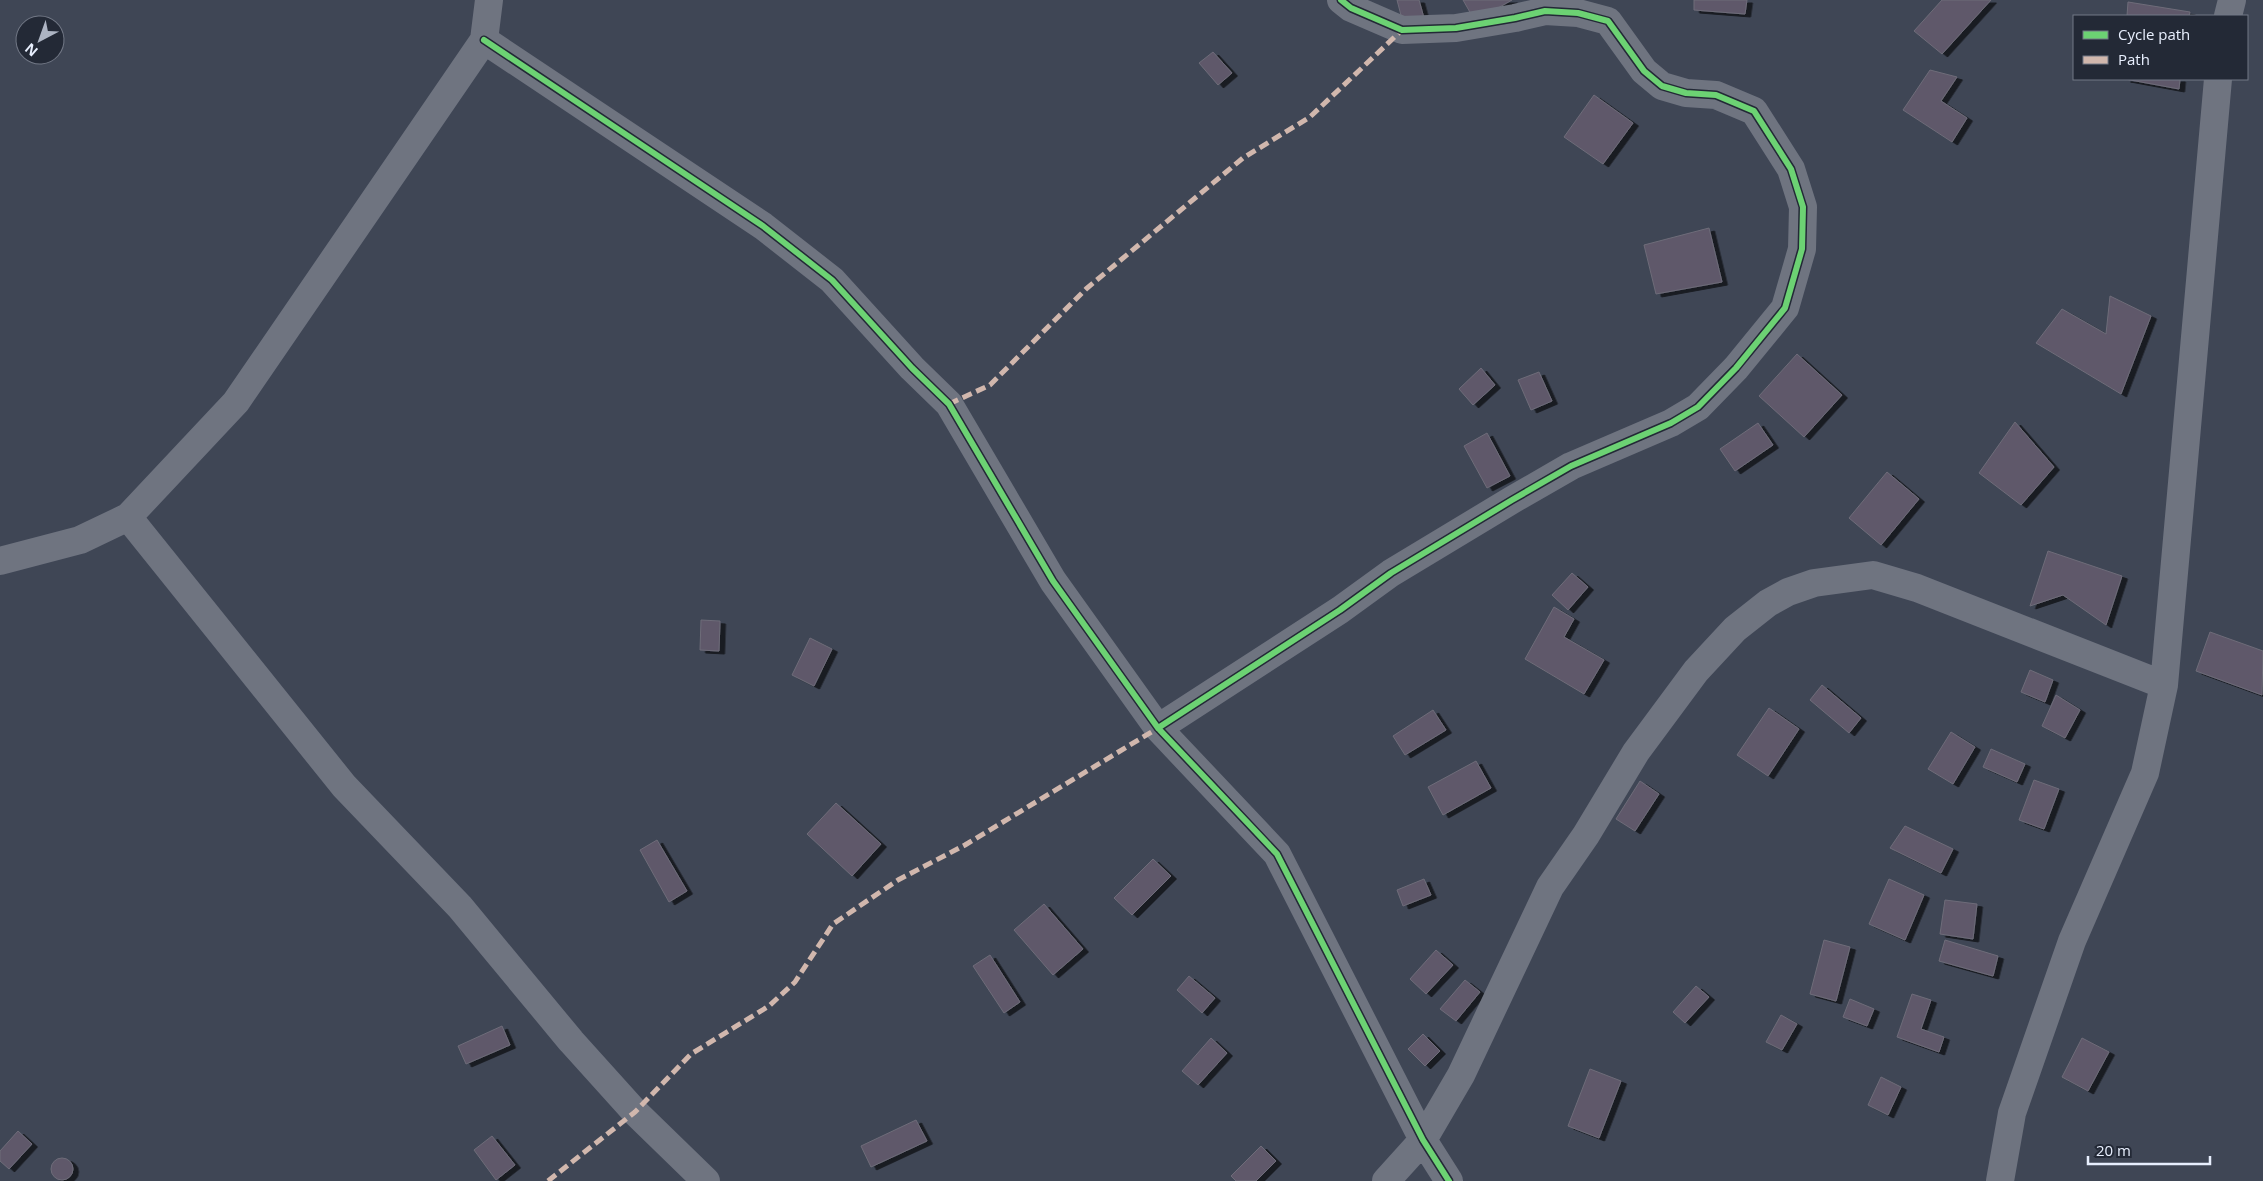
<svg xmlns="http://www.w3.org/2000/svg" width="2263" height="1181" viewBox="0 0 2263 1181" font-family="'Open Sans',sans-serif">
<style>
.building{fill:#5f586a;stroke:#6e6c79;filter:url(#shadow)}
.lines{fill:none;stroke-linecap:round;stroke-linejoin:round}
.minor{stroke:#6f7480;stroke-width:28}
.quiet{stroke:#d1b7ad;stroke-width:5;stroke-dasharray:10 5;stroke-linecap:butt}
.cycleway-casing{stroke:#232936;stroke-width:9}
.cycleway{stroke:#6cd273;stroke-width:6}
</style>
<defs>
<filter id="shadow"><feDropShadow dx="5.5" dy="3" stdDeviation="0" flood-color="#0009"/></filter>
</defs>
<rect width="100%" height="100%" fill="#3f4655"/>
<path class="building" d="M 1397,0 L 1419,0 L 1424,18 L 1403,23 Z
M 1463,0 L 1512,0 L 1475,21 Z
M 1694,0 L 1747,0 L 1745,14 L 1694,10 Z
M 1942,0 L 1991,0 L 1942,54 L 1914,31 Z
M 2128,2 L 2190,12 L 2189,16 L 2127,16 Z
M 1213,52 L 1232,73 L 1218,85 L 1199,63 Z
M 1930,70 L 1957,77 L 1941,101 L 1967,118 L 1952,142 L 1903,110 Z
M 2125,79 L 2180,79 L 2179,89 Z
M 1594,95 L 1633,123 L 1603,164 L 1564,137 Z
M 1709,228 L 1722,282 L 1656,294 L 1644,245 Z
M 2110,296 L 2151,316 L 2121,394 L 2036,343 L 2062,309 L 2106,334 Z
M 1797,354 L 1842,395 L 1804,437 L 1759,396 Z
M 1481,368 L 1495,385 L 1473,405 L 1459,389 Z
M 1539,372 L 1552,401 L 1531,410 L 1518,380 Z
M 2015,422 L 2054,467 L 2021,505 L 1979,473 Z
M 1758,423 L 1773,445 L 1735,471 L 1720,449 Z
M 1487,433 L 1510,476 L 1487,488 L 1464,446 Z
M 1887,472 L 1919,499 L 1881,545 L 1849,518 Z
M 2048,551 L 2122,576 L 2106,625 L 2063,595 L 2030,606 Z
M 1572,573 L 1588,587 L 1568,610 L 1552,595 Z
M 1554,607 L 1574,619 L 1564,637 L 1604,660 L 1584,694 L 1525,659 Z
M 701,620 L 720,621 L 719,651 L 700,650 Z
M 2210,632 L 2263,651 L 2262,695 L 2196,671 Z
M 810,638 L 832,649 L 814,686 L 792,675 Z
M 2030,670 L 2053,680 L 2045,702 L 2021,692 Z
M 1822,685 L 1861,718 L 1849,733 L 1810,700 Z
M 2056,695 L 2080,710 L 2065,738 L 2042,726 Z
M 1769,708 L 1799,729 L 1768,776 L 1737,755 Z
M 1433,710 L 1446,730 L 1405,755 L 1393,736 Z
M 1951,732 L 1975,747 L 1953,784 L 1928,769 Z
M 1991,749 L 2025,764 L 2017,782 L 1983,767 Z
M 1476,761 L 1491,788 L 1443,815 L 1428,787 Z
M 2034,780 L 2059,789 L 2044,829 L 2019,820 Z
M 1640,781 L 1659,794 L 1635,831 L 1616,819 Z
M 836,803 L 881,844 L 852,876 L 807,834 Z
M 1905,826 L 1953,849 L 1941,873 L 1890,848 Z
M 657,840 L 687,891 L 669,902 L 640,850 Z
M 1153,859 L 1171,876 L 1132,915 L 1114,898 Z
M 1424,879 L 1431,895 L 1403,906 L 1397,890 Z
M 1889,879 L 1924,895 L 1905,940 L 1869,924 Z
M 1945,900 L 1977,904 L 1973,939 L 1940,934 Z
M 1044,904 L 1083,949 L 1053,975 L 1014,930 Z
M 1824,940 L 1850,947 L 1836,1001 L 1810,994 Z
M 1945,940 L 1998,956 L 1993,976 L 1939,961 Z
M 1436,950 L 1453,965 L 1426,994 L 1410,979 Z
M 990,955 L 1020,1002 L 1004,1013 L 973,966 Z
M 1189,976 L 1215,998 L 1202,1013 L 1177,990 Z
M 1465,980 L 1480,992 L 1456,1021 L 1440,1009 Z
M 1696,986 L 1709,997 L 1685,1023 L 1673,1012 Z
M 1912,994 L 1931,1000 L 1921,1029 L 1944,1037 L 1939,1052 L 1897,1037 Z
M 1850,999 L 1874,1009 L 1867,1026 L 1843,1017 Z
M 1781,1015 L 1797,1024 L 1782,1050 L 1766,1042 Z
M 502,1026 L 510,1045 L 466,1064 L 458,1046 Z
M 1423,1034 L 1440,1051 L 1425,1066 L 1408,1049 Z
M 1211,1038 L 1227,1053 L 1198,1085 L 1182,1071 Z
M 2082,1038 L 2109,1052 L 2088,1091 L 2062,1077 Z
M 1590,1069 L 1621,1081 L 1599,1138 L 1568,1126 Z
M 1881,1077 L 1901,1087 L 1888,1115 L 1868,1105 Z
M 916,1120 L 927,1141 L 871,1167 L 861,1146 Z
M 18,1131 L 32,1144 L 9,1169 L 0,1161 L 0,1151 Z
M 492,1136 L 515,1165 L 496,1180 L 474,1150 Z
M 1261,1146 L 1276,1161 L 1256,1181 L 1236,1181 L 1231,1176 Z
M51 1169a11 11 0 1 1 22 0a11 11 0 1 1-22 0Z"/>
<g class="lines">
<path class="minor" d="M 2228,16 L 2232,0
M 484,40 L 763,226 L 832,280 L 912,368 L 949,404 L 1053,581 L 1158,728 L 1277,854 L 1423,1140 L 1449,1181
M 128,517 L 344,786 L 460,907 L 571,1041 L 635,1112 L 706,1181
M 0,561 L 80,540 L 128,517 L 236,402 L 484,40 L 489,0
M 1158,728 L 1340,610 L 1391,573 L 1512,500 L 1571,466 L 1671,423 L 1698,407 L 1736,368 L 1785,308 L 1802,249 L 1803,207 L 1791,169 L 1754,111 L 1716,95 L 1686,93 L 1662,86 L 1644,71 L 1608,21 L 1578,13 L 1545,11 L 1515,18 L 1456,28 L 1402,30 L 1351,8 L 1341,0
M 1386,1181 L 1423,1140 L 1461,1075 L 1550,887 L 1586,835 L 1636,752 L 1696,671 L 1735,629 L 1768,603 L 1788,592 L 1814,583 L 1873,575 L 1917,588 L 2164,685
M 2000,1181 L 2012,1113 L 2072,941 L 2145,773 L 2164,685 L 2218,79"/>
<path class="quiet" d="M 949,404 L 990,385 L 1086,289 L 1243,158 L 1310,117 L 1402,30
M 548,1181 L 635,1112 L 691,1054 L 769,1006 L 795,982 L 833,924 L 898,880 L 965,845 L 1158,728"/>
<g class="cycleway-casing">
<path id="cycleway" d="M 484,40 L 763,226 L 832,280 L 912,368 L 949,404 L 1053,581 L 1158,728 L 1277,854 L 1423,1140 L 1449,1181
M 1158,728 L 1340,610 L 1391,573 L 1512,500 L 1571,466 L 1671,423 L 1698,407 L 1736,368 L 1785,308 L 1802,249 L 1803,207 L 1791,169 L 1754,111 L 1716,95 L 1686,93 L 1662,86 L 1644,71 L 1608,21 L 1578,13 L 1545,11 L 1515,18 L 1456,28 L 1402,30 L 1351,8 L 1341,0"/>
</g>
<use href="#cycleway" class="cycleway"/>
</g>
<rect x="2073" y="15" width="175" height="65" fill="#232936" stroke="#727886"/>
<rect x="2083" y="31" width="25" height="8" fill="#6cd273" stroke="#727886"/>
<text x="2118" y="40" font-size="15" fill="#e8effe">Cycle path</text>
<rect x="2083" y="56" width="25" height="8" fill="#d1b7ad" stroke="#727886"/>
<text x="2118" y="65" font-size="15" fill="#e8effe">Path</text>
<g transform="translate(40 40) rotate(221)"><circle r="24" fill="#232936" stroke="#727886"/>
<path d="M0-4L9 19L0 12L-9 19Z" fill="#adb4c3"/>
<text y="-8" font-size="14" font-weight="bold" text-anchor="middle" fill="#e8effe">N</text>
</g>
<path d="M2088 1156v8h122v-8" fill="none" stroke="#e8effe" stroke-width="2.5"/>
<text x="2096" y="1156" font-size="15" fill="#e8effe" stroke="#232936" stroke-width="4" paint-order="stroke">20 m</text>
</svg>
